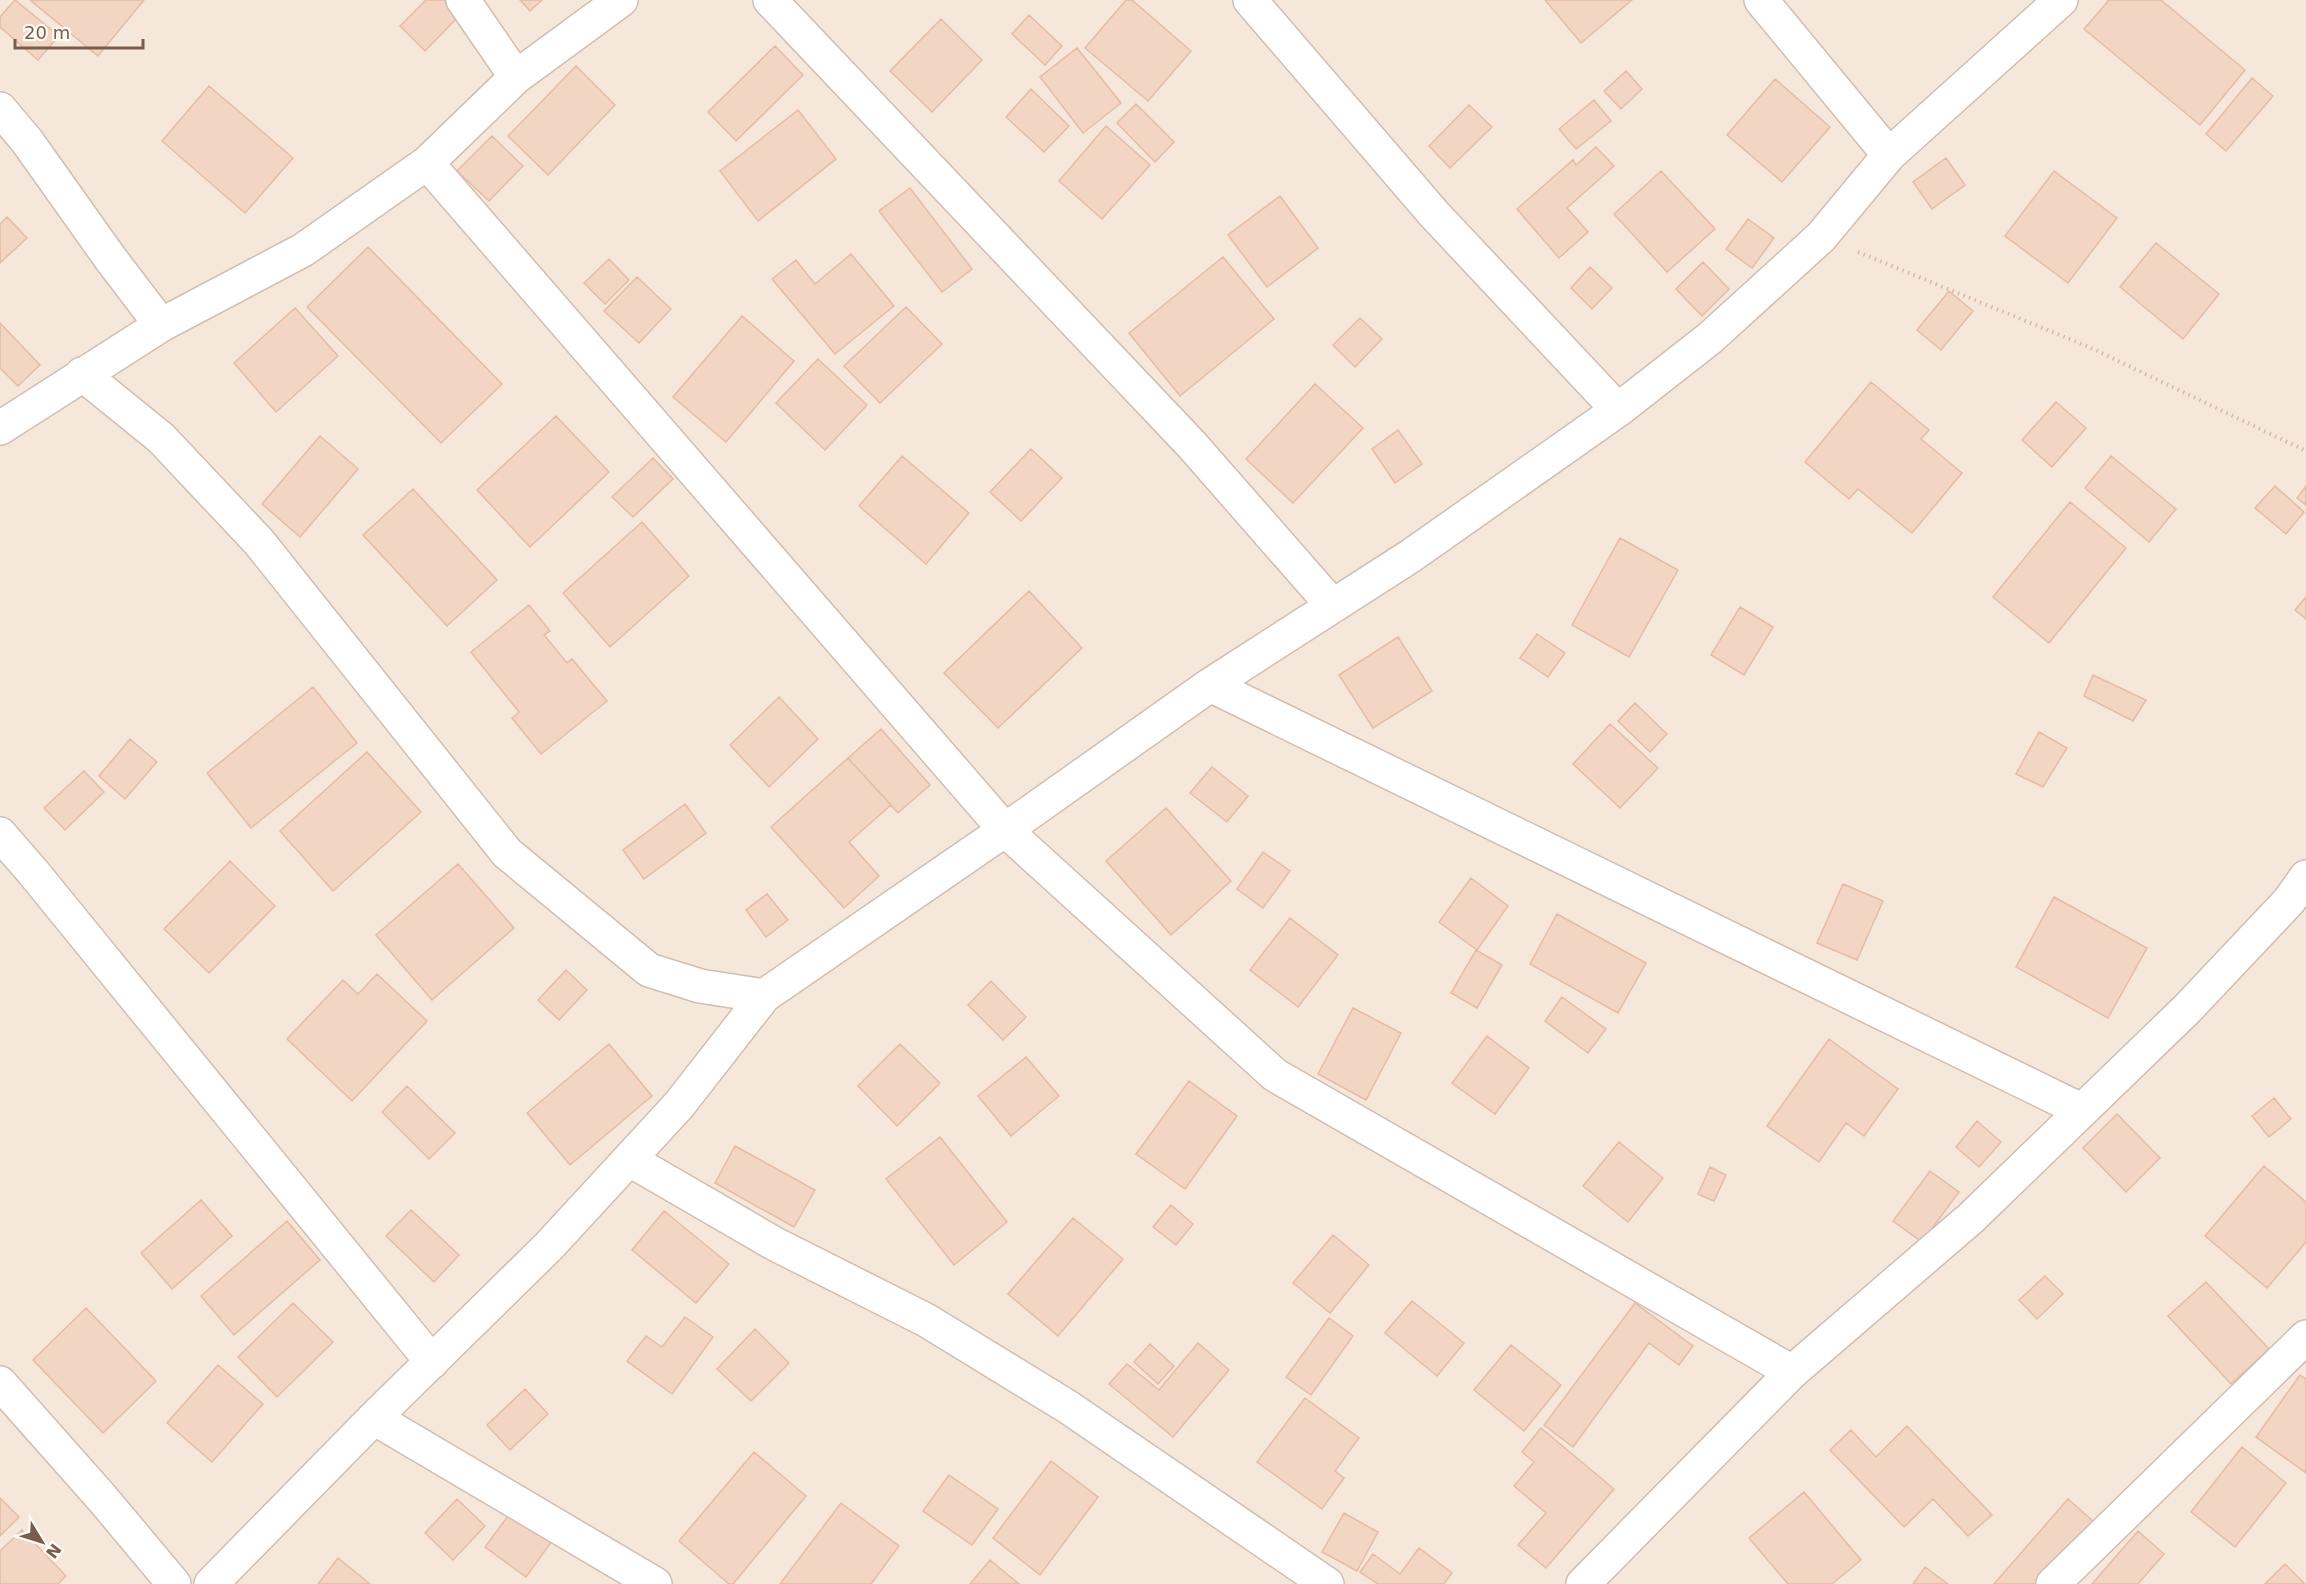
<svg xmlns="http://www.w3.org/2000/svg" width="2306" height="1584" viewBox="0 0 2306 1584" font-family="'DejaVu Sans',sans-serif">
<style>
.residential{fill:#f5e8da}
.building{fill:#f3d5c3;stroke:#e6bba3;stroke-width:1.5}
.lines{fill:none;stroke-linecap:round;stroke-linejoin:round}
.street-casing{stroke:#d1beb0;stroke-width:36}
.path{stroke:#d9b8a5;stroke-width:4;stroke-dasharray:1.5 4.5;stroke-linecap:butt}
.street{stroke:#fff;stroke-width:33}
</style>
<rect width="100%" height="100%" fill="#fdf6ec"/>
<path class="residential" d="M 0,0 L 2306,0 L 2306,1584 L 0,1584 Z"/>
<path class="building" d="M 15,0 L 59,36 L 38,60 L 0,27 L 0,17 Z
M 30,0 L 144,0 L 98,56 Z
M 426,0 L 444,0 L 460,15 L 425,51 L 400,26 Z
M 520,0 L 542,0 L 530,11 Z
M 1126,0 L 1132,0 L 1191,51 L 1148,101 L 1085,48 Z
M 1545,0 L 1632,0 L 1581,43 Z
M 2109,0 L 2161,0 L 2245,70 L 2200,125 L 2084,29 Z
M 1029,15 L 1062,46 L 1045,65 L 1012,34 Z
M 941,19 L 982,60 L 932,112 L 890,71 Z
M 775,46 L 803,75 L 736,141 L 708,112 Z
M 1077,48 L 1121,103 L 1083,133 L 1040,77 Z
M 576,66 L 615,105 L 548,175 L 508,136 Z
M 1626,71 L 1642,89 L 1621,109 L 1604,91 Z
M 2252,78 L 2273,96 L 2226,151 L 2206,134 Z
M 1775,79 L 1830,127 L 1782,182 L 1727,135 Z
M 209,86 L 293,158 L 245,213 L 162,141 Z
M 1031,89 L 1069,126 L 1044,152 L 1006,117 Z
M 1594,100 L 1611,121 L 1576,149 L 1559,129 Z
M 1136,104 L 1174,142 L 1155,162 L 1117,123 Z
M 1469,105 L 1492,127 L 1450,168 L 1429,146 Z
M 798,110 L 836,159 L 758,221 L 720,171 Z
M 1106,126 L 1150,165 L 1102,219 L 1059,181 Z
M 492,136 L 523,166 L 489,201 L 457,171 Z
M 1596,147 L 1614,166 L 1567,208 L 1588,232 L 1559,258 L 1517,209 L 1573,160 L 1576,165 Z
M 1946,158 L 1965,185 L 1932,209 L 1913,182 Z
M 1661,171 L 1715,229 L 1667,272 L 1614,214 Z
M 2054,171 L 2117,218 L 2068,283 L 2005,236 Z
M 910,188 L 972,269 L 942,292 L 879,211 Z
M 1280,196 L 1318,248 L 1267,287 L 1228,235 Z
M 7,217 L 27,238 L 0,263 L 0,224 Z
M 1748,219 L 1774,238 L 1752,268 L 1726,249 Z
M 2156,243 L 2219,294 L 2183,339 L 2120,287 Z
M 368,247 L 502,384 L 441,443 L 307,307 Z
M 851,254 L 894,306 L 835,354 L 772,279 L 796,260 L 815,284 Z
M 1223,257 L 1274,319 L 1180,396 L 1129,333 Z
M 609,259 L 629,280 L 605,304 L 584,283 Z
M 1703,262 L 1729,289 L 1702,316 L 1676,289 Z
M 1590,267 L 1612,288 L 1592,309 L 1571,288 Z
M 637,277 L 671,309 L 639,343 L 604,311 Z
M 1949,291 L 1973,311 L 1941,350 L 1917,330 Z
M 906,307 L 942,344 L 880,403 L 844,366 Z
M 295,308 L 338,356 L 276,412 L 234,363 Z
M 742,316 L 794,361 L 726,442 L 673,397 Z
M 1360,318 L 1382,339 L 1355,367 L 1333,345 Z
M 0,323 L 40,365 L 18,386 L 0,368 Z
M 818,359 L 867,405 L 825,450 L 776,403 Z
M 1871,382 L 1929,430 L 1921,439 L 1962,473 L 1912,533 L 1858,489 L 1849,499 L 1805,462 Z
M 1315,384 L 1363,428 L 1293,503 L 1246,459 Z
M 2056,402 L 2086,428 L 2052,467 L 2022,440 Z
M 556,416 L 609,472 L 530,547 L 477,490 Z
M 1398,430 L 1422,464 L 1395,483 L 1372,449 Z
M 320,436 L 358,469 L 300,537 L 262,504 Z
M 1031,449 L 1062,478 L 1021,521 L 990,492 Z
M 902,456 L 969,513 L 926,564 L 859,506 Z
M 2111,456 L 2176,509 L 2149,542 L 2085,488 Z
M 653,458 L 673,479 L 633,517 L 612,497 Z
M 2275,486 L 2304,512 L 2286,534 L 2255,508 Z
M 2306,486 L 2306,505 L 2297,498 Z
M 413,489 L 497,580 L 447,626 L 363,535 Z
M 2070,502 L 2126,548 L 2049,643 L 1993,597 Z
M 642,522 L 689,576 L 610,647 L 563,593 Z
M 1620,538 L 1678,570 L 1629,657 L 1572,625 Z
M 1029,591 L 1082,648 L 998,728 L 944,673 Z
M 2306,597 L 2306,619 L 2295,610 Z
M 529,605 L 550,631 L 544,635 L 567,663 L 572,659 L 607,701 L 541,754 L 512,718 L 519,712 L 471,652 Z
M 1740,607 L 1773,627 L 1744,675 L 1711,655 Z
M 1537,634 L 1565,653 L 1548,677 L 1520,658 Z
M 1398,637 L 1432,691 L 1373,728 L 1339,675 Z
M 2093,675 L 2146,700 L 2133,721 L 2084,696 Z
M 313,687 L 357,743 L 251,828 L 207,773 Z
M 779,697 L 818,739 L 769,787 L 730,745 Z
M 1635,703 L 1667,734 L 1650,752 L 1618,721 Z
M 1610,724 L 1658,768 L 1620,808 L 1573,764 Z
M 881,729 L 930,785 L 898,813 L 848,758 Z
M 2039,732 L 2067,748 L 2043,787 L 2016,774 Z
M 130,739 L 157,762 L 125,799 L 99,776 Z
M 367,752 L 421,812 L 333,891 L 280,831 Z
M 848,758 L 891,805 L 849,842 L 879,876 L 844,908 L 771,827 Z
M 1212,767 L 1248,796 L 1227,822 L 1190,793 Z
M 84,771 L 104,792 L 65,830 L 44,808 Z
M 685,804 L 706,833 L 644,879 L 623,850 Z
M 1166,808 L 1231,881 L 1171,935 L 1106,861 Z
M 1263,852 L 1290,871 L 1263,908 L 1237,889 Z
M 230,861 L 275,906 L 209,973 L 164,929 Z
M 458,864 L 514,928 L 432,1000 L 376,935 Z
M 1471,878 L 1508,906 L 1477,950 L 1439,922 Z
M 1843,884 L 1883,901 L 1857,960 L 1817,943 Z
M 767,894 L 788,920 L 766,937 L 746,910 Z
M 2054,897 L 2147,948 L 2108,1018 L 2016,967 Z
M 1557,914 L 1646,963 L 1618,1013 L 1530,964 Z
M 1290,918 L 1338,955 L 1298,1007 L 1250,970 Z
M 1476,950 L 1502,965 L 1477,1008 L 1451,993 Z
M 566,970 L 587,990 L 559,1020 L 538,1000 Z
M 377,974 L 427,1021 L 352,1101 L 287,1039 L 343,980 L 358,994 Z
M 991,981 L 1026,1017 L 1003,1040 L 968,1005 Z
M 1562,997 L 1606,1029 L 1588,1053 L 1545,1021 Z
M 1353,1008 L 1401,1033 L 1366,1100 L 1318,1074 Z
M 1487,1036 L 1529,1068 L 1495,1114 L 1452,1083 Z
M 1829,1039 L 1898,1089 L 1864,1136 L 1846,1123 L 1819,1162 L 1767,1126 Z
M 609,1044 L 652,1096 L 570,1165 L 527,1113 Z
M 900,1044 L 940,1083 L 897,1126 L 858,1086 Z
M 1026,1057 L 1059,1096 L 1011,1136 L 978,1096 Z
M 1189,1081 L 1237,1116 L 1185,1189 L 1136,1154 Z
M 407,1086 L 455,1133 L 429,1159 L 382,1112 Z
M 2274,1098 L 2291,1119 L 2269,1137 L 2252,1116 Z
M 2117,1114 L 2160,1158 L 2126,1192 L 2083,1148 Z
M 1977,1121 L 2001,1142 L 1979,1167 L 1956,1147 Z
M 940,1137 L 1007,1222 L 954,1265 L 886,1179 Z
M 1619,1142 L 1663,1178 L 1628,1222 L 1583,1186 Z
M 735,1146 L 815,1190 L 794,1227 L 715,1183 Z
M 2264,1166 L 2306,1202 L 2306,1242 L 2267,1288 L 2205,1236 Z
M 1710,1167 L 1726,1175 L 1714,1201 L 1698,1194 Z
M 1930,1171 L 1959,1192 L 1922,1242 L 1893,1221 Z
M 201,1200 L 232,1236 L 172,1289 L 141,1253 Z
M 1171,1205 L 1193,1224 L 1176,1245 L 1153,1227 Z
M 411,1210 L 459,1255 L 434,1282 L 386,1236 Z
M 664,1211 L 729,1264 L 696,1303 L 632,1250 Z
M 1073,1218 L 1123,1259 L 1058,1336 L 1008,1294 Z
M 287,1221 L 320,1260 L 234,1335 L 201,1296 Z
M 1333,1235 L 1369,1265 L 1330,1313 L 1293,1283 Z
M 2045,1276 L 2063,1294 L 2037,1319 L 2019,1300 Z
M 2206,1282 L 2269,1349 L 2231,1384 L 2168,1316 Z
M 1412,1301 L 1464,1343 L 1437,1376 L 1385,1333 Z
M 293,1303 L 333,1342 L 277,1397 L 238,1357 Z
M 1635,1303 L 1693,1346 L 1679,1365 L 1649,1343 L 1573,1447 L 1544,1425 Z
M 86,1308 L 156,1381 L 103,1433 L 33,1360 Z
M 685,1317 L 713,1337 L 672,1394 L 627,1361 L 646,1336 L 662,1347 Z
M 1329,1318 L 1353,1336 L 1311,1395 L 1286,1377 Z
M 755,1329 L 789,1363 L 751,1401 L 717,1369 Z
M 1198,1343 L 1229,1370 L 1173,1437 L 1109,1384 L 1127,1364 L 1159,1390 Z
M 1150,1344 L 1174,1366 L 1158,1384 L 1134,1362 Z
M 1511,1345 L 1561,1385 L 1524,1431 L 1474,1390 Z
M 218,1365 L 263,1404 L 212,1462 L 167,1423 Z
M 2300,1375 L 2306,1379 L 2306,1473 L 2256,1437 Z
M 525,1389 L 548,1414 L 510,1450 L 487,1425 Z
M 1305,1398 L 1359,1438 L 1335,1471 L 1344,1478 L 1322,1509 L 1257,1462 Z
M 1907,1426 L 1992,1515 L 1968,1536 L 1933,1499 L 1904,1527 L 1830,1450 L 1851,1430 L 1876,1457 Z
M 1541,1428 L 1614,1489 L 1546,1568 L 1518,1545 L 1546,1513 L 1514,1486 L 1534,1462 L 1522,1452 Z
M 2242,1447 L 2286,1483 L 2235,1547 L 2191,1512 Z
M 754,1452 L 806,1496 L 733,1584 L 729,1584 L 679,1541 Z
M 1051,1461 L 1098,1497 L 1040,1575 L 993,1538 Z
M 949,1475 L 998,1509 L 972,1545 L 923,1511 Z
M 1804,1492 L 1861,1560 L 1832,1584 L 1788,1584 L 1749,1538 Z
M 0,1498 L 19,1517 L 0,1536 Z
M 457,1499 L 485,1526 L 453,1560 L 425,1533 Z
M 2068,1499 L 2094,1522 L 2040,1584 L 1994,1584 Z
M 841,1503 L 899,1546 L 871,1584 L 780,1584 Z
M 511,1512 L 552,1541 L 526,1577 L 485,1547 Z
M 1344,1513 L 1378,1532 L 1357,1571 L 1322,1552 Z
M 22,1530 L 66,1576 L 58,1584 L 0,1584 L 0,1551 Z
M 2138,1531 L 2164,1554 L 2138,1584 L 2092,1584 Z
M 1419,1548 L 1452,1573 L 1444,1584 L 1378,1584 L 1360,1572 L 1373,1554 L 1400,1574 Z
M 338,1558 L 370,1584 L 318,1584 Z
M 990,1560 L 1019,1584 L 970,1584 Z
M 2285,1564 L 2305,1584 L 2265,1584 Z
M 1925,1567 L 1948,1584 L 1913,1584 Z"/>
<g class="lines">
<g class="street-casing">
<path id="street" d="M 463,0 L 516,77
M 770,0 L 1192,445 L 1333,606
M 1250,0 L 1434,214 L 1618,410
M 1761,0 L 1889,155
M 0,109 L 27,141 L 110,258 L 161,325
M 427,163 L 1005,830 L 1275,1075 L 1792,1372
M 82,374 L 161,438 L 259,542 L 507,853 L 649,970 L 700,986 L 764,996 L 1005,830 L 1210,685 L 1412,555 L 1618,410 L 1710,338 L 1821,237 L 1889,155 L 2061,0
M 0,428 L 161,325 L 303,250 L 427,163 L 516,77 L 621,0
M 1210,685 L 2081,1110
M 0,834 L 33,872 L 432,1362
M 630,1160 L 775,1244 L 926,1320 L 1068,1407 L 1327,1584
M 0,1383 L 102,1498 L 174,1584
M 374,1418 L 655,1584
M 211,1584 L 374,1418 L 549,1246 L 679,1105 L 764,996
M 1583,1584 L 1792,1372 L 1971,1218 L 2187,1009 L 2289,901 L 2306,877
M 2053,1584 L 2306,1337"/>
</g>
<path class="path" d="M 1858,252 L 2089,347 L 2306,451"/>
<use href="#street" class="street"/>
</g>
<g transform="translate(42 1542) rotate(128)" stroke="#fffaf3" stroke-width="4.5" paint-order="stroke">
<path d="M0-4.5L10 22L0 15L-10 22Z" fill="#7a5c4d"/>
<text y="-9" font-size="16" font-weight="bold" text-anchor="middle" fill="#7a5c4d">N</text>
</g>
<path d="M15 39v9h128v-9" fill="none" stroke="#7a5c4d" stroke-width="3"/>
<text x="24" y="39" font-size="18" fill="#7a5c4d" stroke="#fffaf3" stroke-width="4.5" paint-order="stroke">20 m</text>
</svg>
